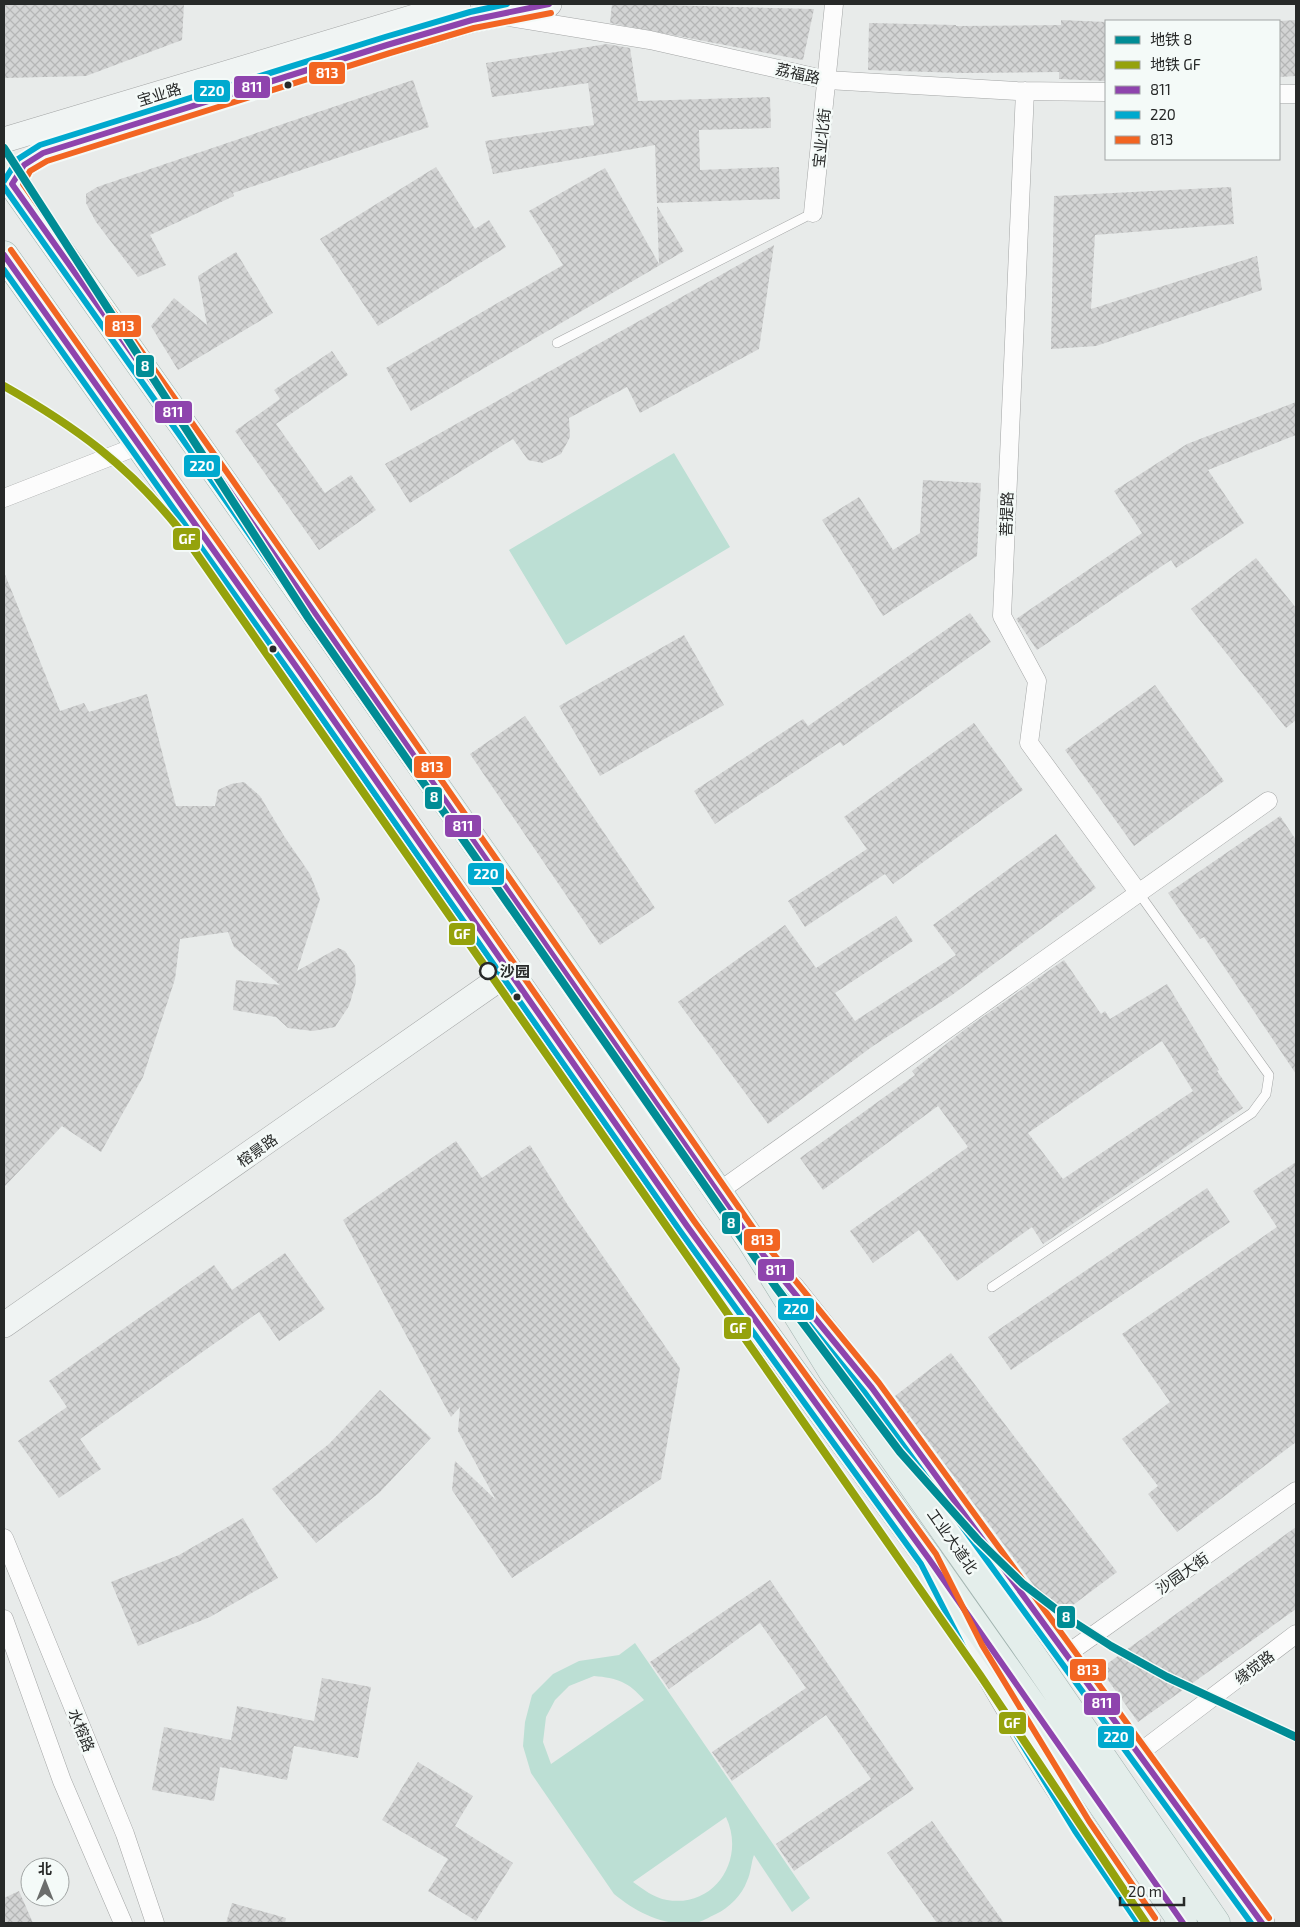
<svg xmlns="http://www.w3.org/2000/svg" width="1300" height="1927" viewBox="0 0 1300 1927" font-family="'Exo 2','Noto Sans SC',sans-serif">
<style>
.green{fill:#bcdfd4;fill-rule:evenodd}
.building{fill:url(#building-cross-hatch);fill-rule:evenodd}
.lines{fill:none;stroke-linecap:round;stroke-linejoin:round}
.lane-casing{stroke:#a3a5a5;stroke-width:10}
.street-casing{stroke:#a3a5a5;stroke-width:19}
.secondary-casing{stroke:#a3a5a5;stroke-width:26}
.primary-casing{stroke:#a1b3af;stroke-width:29}
.lane{stroke:#fcfcfc;stroke-width:9}
.street{stroke:#fcfcfc;stroke-width:18}
.secondary{stroke:#f0f4f3;stroke-width:25}
.primary{stroke:#e4eeeb;stroke-width:28}
.bus-1-casing{stroke:#f4faf8;stroke-width:10}
.bus-2-casing{stroke:#f4faf8;stroke-width:10}
.bus-3-casing{stroke:#f4faf8;stroke-width:10}
.bus-1{stroke:#8e44ad;stroke-width:6}
.bus-2{stroke:#00a9ce;stroke-width:6}
.bus-3{stroke:#f26522;stroke-width:6}
.metro-1-casing{stroke:#f4faf8;stroke-width:11}
.metro-2-casing{stroke:#f4faf8;stroke-width:11}
.metro-1{stroke:#008c95;stroke-width:8}
.metro-2{stroke:#95a20c;stroke-width:8}
.bus-dot{fill:#272928;stroke:#f4faf8;stroke-width:2}
.stop-dot{fill:#f4faf8;stroke:#272928;stroke-width:2.5}
.labels{text-anchor:middle;dominant-baseline:central;stroke-width:5;stroke-linejoin:round;paint-order:stroke}
.street-label{font-size:15px;fill:#272928;stroke:#f4faf8}
.stop-label{font-size:15px;font-weight:bold;fill:#272928;stroke:#f4faf8;text-anchor:start}
.line-badge{stroke:#f4faf8;stroke-width:2}
.badge-label{font-size:14px;text-anchor:middle;font-weight:bold;fill:#fff}
</style>
<defs>
<pattern id="building-cross-hatch" width="8" height="8" patternUnits="userSpaceOnUse" patternTransform="scale(1.25)"><rect width="8" height="8" fill="#d3d4d4"/><path d="M0 0l8 8M0 8l8-8" fill="none" stroke="#b5b6b6"/></pattern>
</defs>
<rect width="100%" height="100%" fill="#e8ebea"/>
<path class="green" d="M 674,453 L 730,547 L 566,645 L 509,550 Z
M 635,1643 L 810,1898 L 792,1912 L 754,1855 C 751,1863 751,1873 747,1881 C 742,1895 729,1908 716,1914 C 709,1917 702,1922 695,1923 C 664,1927 636,1912 614,1894 L 531,1773 L 523,1746 L 525,1722 L 532,1695 L 553,1674 L 579,1661 L 619,1655 ZM 594,1676 C 617,1678 629,1682 644,1700 L 551,1764 L 543,1742 L 546,1717 L 555,1700 L 569,1686 ZM 726,1817 C 746,1859 715,1908 667,1900 C 654,1898 643,1889 633,1882 Z"/>
<path class="building" d="M 4,4 L 184,4 L 182,40 L 86,76 L 4,78 Z
M 612,4 L 624,4 L 814,9 L 803,60 L 610,23 Z
M 1061,20 L 1106,22 L 1106,81 L 1059,79 L 1059,72 L 962,73 L 868,70 L 869,23 L 956,25 L 956,26 L 1061,25 Z
M 1296,20 L 1296,76 L 1279,77 L 1279,21 Z
M 607,44 L 630,48 L 638,101 L 770,97 L 771,128 L 699,130 L 700,170 L 779,167 L 780,199 L 657,203 L 655,145 L 493,174 L 485,141 L 594,125 L 588,83 L 492,97 L 486,63 Z
M 413,80 L 429,127 L 233,193 L 234,196 L 150,235 L 166,265 L 138,277 L 96,222 L 86,203 L 86,194 L 97,187 Z
M 436,167 L 475,229 L 489,220 L 506,247 L 378,326 L 320,239 Z
M 605,168 L 659,264 L 657,206 L 684,251 L 411,411 L 386,368 L 563,265 L 529,211 Z
M 1231,187 L 1234,224 L 1095,235 L 1091,309 L 1257,256 L 1262,290 L 1096,346 L 1051,349 L 1054,196 Z
M 774,245 L 759,349 L 640,413 L 627,387 L 569,418 L 570,437 L 561,454 L 542,463 L 528,460 L 513,439 L 410,503 L 385,464 Z
M 236,252 L 273,313 L 178,370 L 151,326 L 174,298 L 207,325 L 198,276 Z
M 332,351 L 348,375 L 276,424 L 325,493 L 351,475 L 376,510 L 319,550 L 235,431 L 280,399 L 274,390 Z
M 1296,402 L 1296,435 L 1208,470 L 1244,523 L 1176,568 L 1171,560 L 1037,650 L 1016,619 L 1142,533 L 1114,491 L 1187,444 Z
M 923,480 L 981,483 L 977,556 L 883,616 L 822,520 L 859,497 L 893,550 L 920,533 Z
M 1256,558 L 1296,608 L 1296,720 L 1286,728 L 1191,609 Z
M 4,572 L 60,711 L 84,703 L 89,712 L 147,694 L 176,806 L 215,806 L 218,790 L 231,784 L 244,782 L 260,796 L 284,836 L 310,874 L 320,899 L 297,971 L 338,948 L 345,951 L 355,966 L 356,982 L 349,1006 L 335,1027 L 313,1031 L 288,1028 L 276,1017 L 233,1010 L 236,980 L 280,985 L 234,947 L 228,932 L 180,939 L 175,979 L 143,1077 L 101,1152 L 62,1126 L 4,1187 Z
M 970,613 L 991,642 L 843,746 L 840,742 L 715,824 L 694,791 L 803,719 L 808,726 Z
M 684,635 L 724,705 L 600,776 L 559,706 Z
M 1155,685 L 1224,781 L 1134,846 L 1065,750 Z
M 525,716 L 655,908 L 600,945 L 470,754 Z
M 974,723 L 1023,790 L 893,884 L 885,874 L 805,927 L 788,901 L 867,849 L 844,817 Z
M 1280,816 L 1296,840 L 1296,1074 L 1204,937 L 1200,939 L 1168,893 Z
M 1056,834 L 1096,888 L 952,995 L 873,1046 L 768,1124 L 678,1002 L 785,925 L 816,968 L 896,916 L 913,941 L 835,993 L 855,1021 L 956,955 L 933,925 Z
M 1064,960 L 1101,1014 L 1105,1011 L 1110,1019 L 1167,984 L 1219,1070 L 1217,1071 L 1243,1108 L 1043,1244 L 1032,1227 L 957,1281 L 919,1230 L 873,1263 L 850,1231 L 968,1147 L 938,1106 L 823,1190 L 800,1158 L 915,1075 L 912,1071 L 964,1030 ZM 1162,1041 L 1193,1091 L 1063,1179 L 1028,1133 Z
M 456,1141 L 482,1178 L 530,1145 L 569,1207 L 680,1368 L 661,1479 L 512,1578 L 452,1490 L 455,1461 L 496,1500 L 458,1431 L 460,1407 L 451,1417 L 343,1220 Z
M 1296,1162 L 1296,1442 L 1177,1532 L 1148,1494 L 1158,1486 L 1122,1439 L 1170,1402 L 1122,1334 L 1277,1227 L 1253,1191 Z
M 1207,1188 L 1230,1222 L 1011,1370 L 988,1337 Z
M 285,1253 L 325,1309 L 279,1341 L 259,1312 L 194,1358 L 80,1439 L 101,1469 L 59,1498 L 18,1441 L 67,1407 L 49,1381 L 214,1265 L 232,1290 Z
M 951,1353 L 1117,1572 L 1057,1617 L 895,1396 Z
M 380,1390 L 431,1438 L 379,1493 L 316,1543 L 272,1489 L 329,1444 Z
M 243,1518 L 278,1578 L 210,1617 L 138,1646 L 111,1582 L 179,1555 Z
M 1296,1527 L 1296,1609 L 1138,1722 L 1100,1669 Z
M 770,1580 L 914,1789 L 794,1871 L 776,1844 L 871,1779 L 826,1715 L 732,1781 L 712,1752 L 806,1688 L 760,1623 L 669,1689 L 650,1662 Z
M 322,1678 L 371,1687 L 358,1758 L 294,1746 L 287,1780 L 220,1767 L 214,1801 L 152,1790 L 164,1727 L 231,1740 L 237,1706 L 314,1721 Z
M 418,1762 L 473,1796 L 455,1826 L 513,1863 L 476,1921 L 428,1891 L 448,1859 L 382,1820 Z
M 932,1821 L 1004,1923 L 937,1923 L 887,1853 Z
M 19,1891 L 33,1923 L 4,1923 L 4,1898 Z
M 232,1903 L 286,1918 L 285,1923 L 226,1923 Z"/>
<g class="lines">
<g class="lane-casing">
<path id="lane" d="M 557,343 L 813,213
M 992,1287 L 1252,1113 L 1266,1094 L 1269,1075 L 1138,892"/>
</g>
<g class="street-casing">
<path id="street" d="M 508,17 L 650,40 L 827,80 L 1017,91 L 1106,92
M 1025,91 L 1002,616 L 1037,681 L 1029,743 L 1138,892
M 1279,94 L 1296,94
M 813,213 L 834,4
M 4,498 L 140,445
M 718,1192 L 1268,801
M 4,1538 L 125,1834 L 155,1923
M 4,1619 L 62,1781 L 123,1923
M 1067,1654 L 1296,1491
M 1139,1753 L 1296,1634"/>
</g>
<g class="secondary-casing">
<path id="secondary" d="M 4,140 L 458,4
M 12,184 L 24,165 L 43,153 L 387,45 L 472,20 L 549,4
M 792,1288 L 872,1388 L 1262,1923
M 4,1325 L 509,972
M 955,1611 C 1009,1719 1080,1823 1148,1923"/>
</g>
<g class="primary-casing">
<path id="primary" d="M 4,172 L 224,483 L 674,1127 L 751,1240 L 833,1372 L 1023,1642 L 1216,1923
M 4,255 L 300,672 L 687,1226 L 929,1559 L 1088,1784 L 1183,1923"/>
</g>
<use href="#lane" class="lane"/>
<use href="#street" class="street"/>
<use href="#secondary" class="secondary"/>
<use href="#primary" class="primary"/>
<g class="bus-1-casing">
<path id="bus-1" d="M 549,4 L 472,20 L 387,45 L 43,153 L 24,165 L 12,184 L 224,483 L 751,1240 L 872,1388 L 1262,1923
M 4,255 L 300,672 L 687,1226 L 929,1559 L 1183,1923"/>
</g>
<g class="bus-2-casing">
<path id="bus-2" d="M 4,181 L 18,159 L 40,145 L 385,37 L 470,12 L 507,4
M 4,187 L 217,488 L 744,1245 L 865,1393 L 1251,1923
M 4,270 L 293,677 L 680,1231 L 921,1564 L 967,1654 L 1075,1831 L 1138,1923"/>
</g>
<g class="bus-3-casing">
<path id="bus-3" d="M 551,13 L 474,28 L 390,53 L 47,161 L 30,171 L 23,184 L 231,478 L 758,1235 L 879,1383 L 1269,1918
M 11,250 L 307,667 L 694,1221 L 936,1554 L 982,1645 L 1089,1821 L 1155,1918"/>
</g>
<use href="#bus-1" class="bus-1"/>
<use href="#bus-2" class="bus-2"/>
<use href="#bus-3" class="bus-3"/>
<g class="metro-1-casing">
<path id="metro-1" d="M 4,148 L 309,619 L 775,1286 L 900,1452 L 978,1540 L 1023,1584 L 1066,1617 L 1111,1646 L 1167,1677 L 1296,1737"/>
</g>
<g class="metro-2-casing">
<path id="metro-2" d="M 4,386 C 76,427 128,465 180,530 L 980,1675 L 1146,1923"/>
</g>
<use href="#metro-1" class="metro-1"/>
<use href="#metro-2" class="metro-2"/>
</g>
<g class="bus-dot">
<circle cx="288" cy="85" r="4.5"/>
<circle cx="273" cy="649" r="4.5"/>
<circle cx="517" cy="997" r="4.5"/>
</g>
<circle class="stop-dot" cx="488" cy="971" r="8"/>
<g class="labels">
<g class="street-label">
<text transform="translate(798 73) rotate(13)">荔福路</text>
<text transform="translate(159 94) rotate(-17)">宝业路</text>
<text transform="translate(821 138) rotate(-84)">宝业北街</text>
<text transform="translate(1006 514) rotate(-88)">菩提路</text>
<text transform="translate(257 1150) rotate(-35)">榕景路</text>
<text transform="translate(953 1541) rotate(55)">工业大道北</text>
<text transform="translate(1182 1573) rotate(-35)">沙园大街</text>
<text transform="translate(1254 1667) rotate(-37)">缘觉路</text>
<text transform="translate(82 1730) rotate(68)">水榕路</text>
</g>
<g class="stop-label">
<text x="500" y="971">沙园</text>
</g>
</g>
<g class="line-badge">
<rect x="308" y="61" width="38" height="24" rx="5" fill="#f26522"/>
<rect x="233" y="75" width="38" height="24" rx="5" fill="#8e44ad"/>
<rect x="193" y="79" width="38" height="24" rx="5" fill="#00a9ce"/>
<rect x="104" y="314" width="38" height="24" rx="5" fill="#f26522"/>
<rect x="135" y="354" width="20" height="24" rx="5" fill="#008c95"/>
<rect x="154" y="400" width="39" height="24" rx="5" fill="#8e44ad"/>
<rect x="183" y="454" width="38" height="24" rx="5" fill="#00a9ce"/>
<rect x="172" y="527" width="29" height="24" rx="5" fill="#95a20c"/>
<rect x="413" y="755" width="39" height="24" rx="5" fill="#f26522"/>
<rect x="424" y="786" width="19" height="24" rx="5" fill="#008c95"/>
<rect x="444" y="814" width="38" height="24" rx="5" fill="#8e44ad"/>
<rect x="467" y="862" width="38" height="24" rx="5" fill="#00a9ce"/>
<rect x="448" y="922" width="28" height="24" rx="5" fill="#95a20c"/>
<rect x="721" y="1211" width="20" height="24" rx="5" fill="#008c95"/>
<rect x="743" y="1228" width="38" height="24" rx="5" fill="#f26522"/>
<rect x="757" y="1258" width="38" height="24" rx="5" fill="#8e44ad"/>
<rect x="777" y="1297" width="38" height="24" rx="5" fill="#00a9ce"/>
<rect x="723" y="1316" width="29" height="24" rx="5" fill="#95a20c"/>
<rect x="1056" y="1605" width="20" height="24" rx="5" fill="#008c95"/>
<rect x="1069" y="1658" width="38" height="24" rx="5" fill="#f26522"/>
<rect x="1083" y="1692" width="38" height="24" rx="5" fill="#8e44ad"/>
<rect x="998" y="1711" width="29" height="24" rx="5" fill="#95a20c"/>
<rect x="1097" y="1725" width="38" height="24" rx="5" fill="#00a9ce"/>
</g>
<g class="badge-label">
<text x="327" y="78">813</text>
<text x="252" y="92">811</text>
<text x="212" y="96">220</text>
<text x="123" y="331">813</text>
<text x="145" y="371">8</text>
<text x="173" y="417">811</text>
<text x="202" y="471">220</text>
<text x="187" y="544">GF</text>
<text x="432" y="772">813</text>
<text x="434" y="802">8</text>
<text x="463" y="831">811</text>
<text x="486" y="879">220</text>
<text x="462" y="939">GF</text>
<text x="731" y="1228">8</text>
<text x="762" y="1245">813</text>
<text x="776" y="1275">811</text>
<text x="796" y="1314">220</text>
<text x="738" y="1333">GF</text>
<text x="1066" y="1622">8</text>
<text x="1088" y="1675">813</text>
<text x="1102" y="1708">811</text>
<text x="1012" y="1728">GF</text>
<text x="1116" y="1742">220</text>
</g>
<rect width="1300" height="1927" fill="none" stroke="#272928" stroke-width="10"/>
<rect x="1105" y="20" width="175" height="140" fill="#f4faf8" stroke="#a2a6a5"/>
<rect x="1115" y="36" width="25" height="8" fill="#008c95" stroke="#a2a6a5"/>
<text x="1150" y="45" font-size="15" fill="#272928">地铁 8</text>
<rect x="1115" y="61" width="25" height="8" fill="#95a20c" stroke="#a2a6a5"/>
<text x="1150" y="70" font-size="15" fill="#272928">地铁 GF</text>
<rect x="1115" y="86" width="25" height="8" fill="#8e44ad" stroke="#a2a6a5"/>
<text x="1150" y="95" font-size="15" fill="#272928">811</text>
<rect x="1115" y="111" width="25" height="8" fill="#00a9ce" stroke="#a2a6a5"/>
<text x="1150" y="120" font-size="15" fill="#272928">220</text>
<rect x="1115" y="136" width="25" height="8" fill="#f26522" stroke="#a2a6a5"/>
<text x="1150" y="145" font-size="15" fill="#272928">813</text>
<g transform="translate(45 1882)"><circle r="24" fill="#f4faf8" stroke="#a2a6a5"/>
<path d="M0-4L9 19L0 12L-9 19Z" fill="#6b6d6c"/>
<text y="-8" font-size="14" font-weight="bold" text-anchor="middle" fill="#272928">北</text>
</g>
<path d="M1120 1897v8h64v-8" fill="none" stroke="#272928" stroke-width="2.5"/>
<text x="1128" y="1897" font-size="15" fill="#272928" stroke="#f4faf8" stroke-width="4" paint-order="stroke">20 m</text>
</svg>
